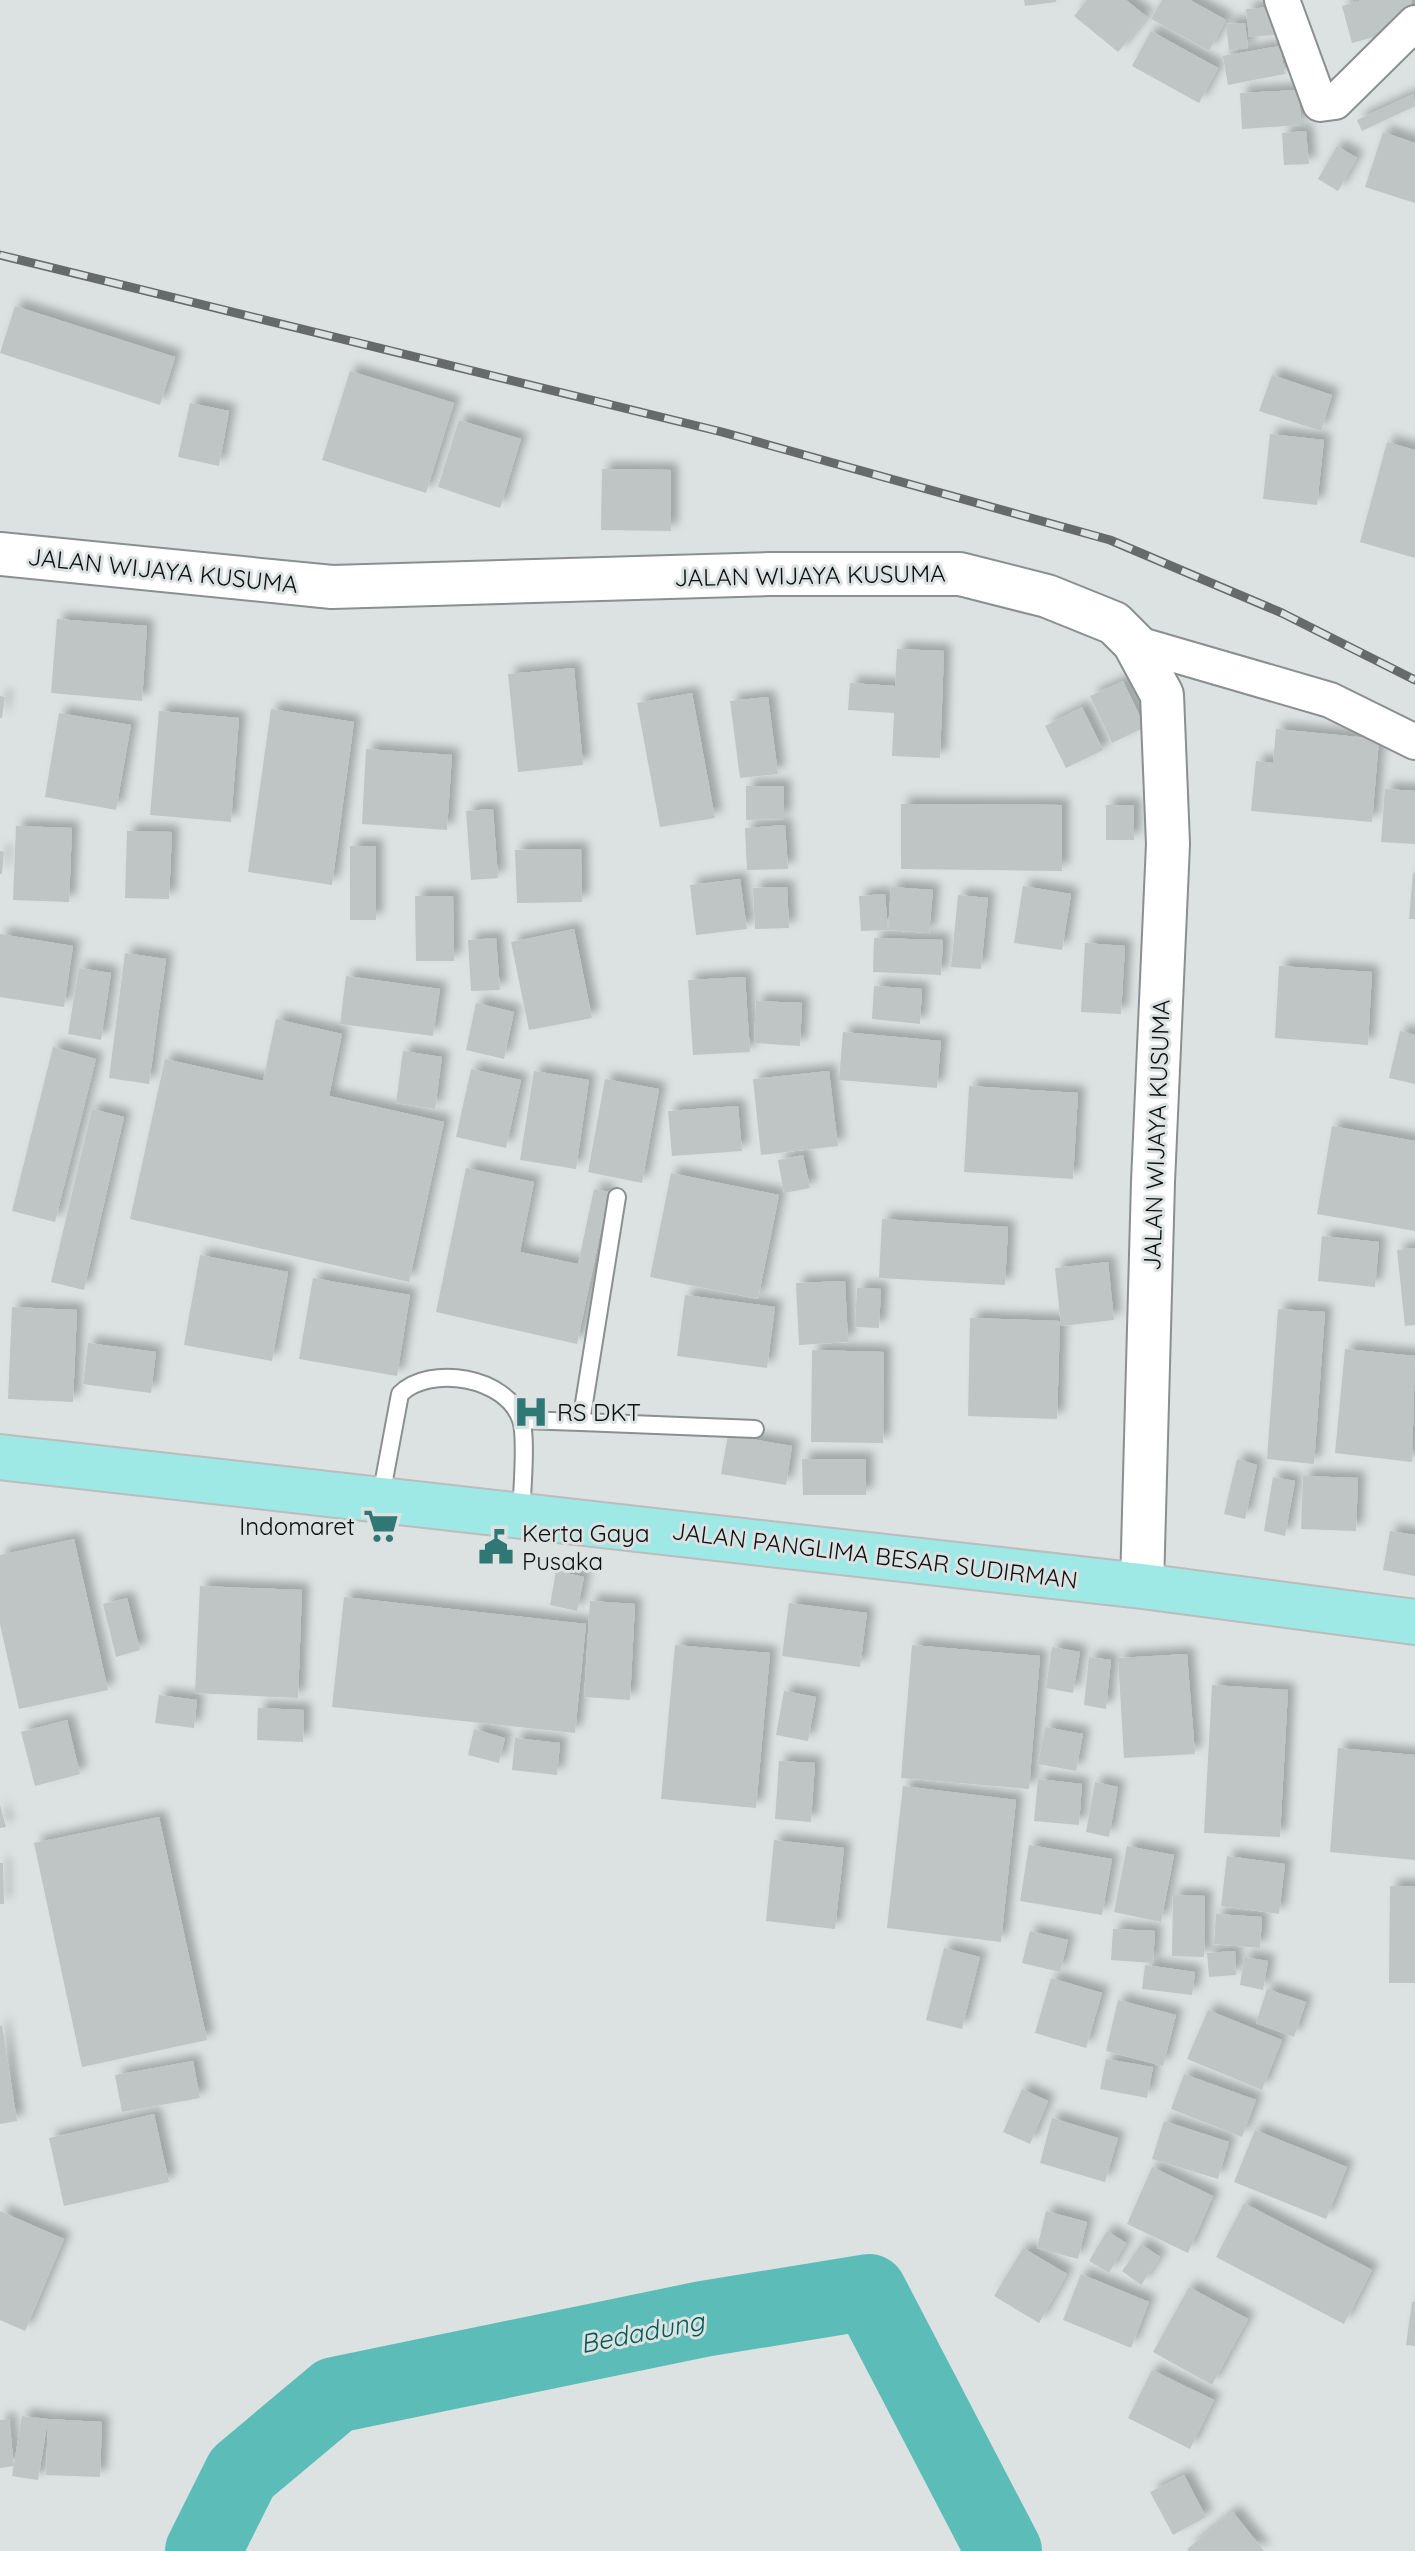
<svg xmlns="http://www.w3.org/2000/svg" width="1415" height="2551" viewBox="0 0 1415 2551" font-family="Quicksand,sans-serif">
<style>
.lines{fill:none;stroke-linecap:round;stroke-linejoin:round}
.river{stroke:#5cbdb8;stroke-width:76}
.building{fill:#bfc5c5;filter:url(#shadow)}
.service-casing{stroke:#89908f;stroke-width:20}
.minor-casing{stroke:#89908f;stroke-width:38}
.tertiary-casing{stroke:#89908f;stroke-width:46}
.primary-casing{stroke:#bcbcbc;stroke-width:48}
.service{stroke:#fff;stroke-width:16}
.minor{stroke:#fff;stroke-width:34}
.tertiary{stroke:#fff;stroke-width:42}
.primary{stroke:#9ee9e6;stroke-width:44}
.rail-casing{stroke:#666a6a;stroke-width:9}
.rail{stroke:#dbe2e1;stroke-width:6;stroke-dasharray:18;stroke-linecap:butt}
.labels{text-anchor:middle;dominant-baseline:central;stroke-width:6;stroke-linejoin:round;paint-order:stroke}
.street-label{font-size:24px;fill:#0e1010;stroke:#dbe2e1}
.poi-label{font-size:24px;fill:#0e1010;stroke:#dbe2e1;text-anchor:start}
.water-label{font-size:26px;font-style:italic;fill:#005a56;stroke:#dbe2e1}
</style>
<defs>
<filter id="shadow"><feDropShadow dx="7" dy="-7" stdDeviation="4" flood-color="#0004"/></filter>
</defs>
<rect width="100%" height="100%" fill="#dbe2e1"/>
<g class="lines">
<path class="river" d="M 203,2551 L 242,2473 L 335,2395 L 703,2319 L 869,2292 L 1004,2551"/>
</g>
<path class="building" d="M 1024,0 L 1056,0 L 1056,2 L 1025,6 Z
M 1087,0 L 1126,0 L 1147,17 L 1118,52 L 1074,16 Z
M 1162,0 L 1190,0 L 1226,20 L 1209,51 L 1151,19 Z
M 1362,0 L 1411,0 L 1415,26 L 1352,43 L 1342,6 Z
M 1273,7 L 1275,35 L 1249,37 L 1246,9 Z
M 1245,23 L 1248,48 L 1229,50 L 1226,24 Z
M 1151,31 L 1218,68 L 1199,103 L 1132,66 Z
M 1280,46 L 1285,74 L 1228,85 L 1223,56 Z
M 1299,90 L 1301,125 L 1242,129 L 1240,93 Z
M 1413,94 L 1415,106 L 1362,131 L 1357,120 Z
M 1306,131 L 1309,164 L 1284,165 L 1282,133 Z
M 1383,132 L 1415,143 L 1415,203 L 1365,187 Z
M 1337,146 L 1357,158 L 1338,191 L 1318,179 Z
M 15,306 L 175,357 L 160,405 L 0,353 Z
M 350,371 L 454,403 L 426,493 L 322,460 Z
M 1272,375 L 1332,395 L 1321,431 L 1259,411 Z
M 190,403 L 229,411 L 219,466 L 178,457 Z
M 459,420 L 521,439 L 500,508 L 438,487 Z
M 1270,434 L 1324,440 L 1317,505 L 1263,499 Z
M 1387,442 L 1415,450 L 1415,558 L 1360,542 Z
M 602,469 L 671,470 L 671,531 L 601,530 Z
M 57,619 L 147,626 L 142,701 L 51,693 Z
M 897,649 L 944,651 L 940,758 L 892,756 L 894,713 L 848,710 L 850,683 L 895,686 Z
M 574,668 L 583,765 L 518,772 L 508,674 Z
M 1123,681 L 1145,727 L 1112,743 L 1090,696 Z
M 692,693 L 715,818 L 660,827 L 637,703 Z
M 0,696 L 5,697 L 2,718 L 0,718 Z
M 768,697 L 778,774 L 740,778 L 730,701 Z
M 1082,707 L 1103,750 L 1066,768 L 1045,726 Z
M 271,709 L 354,722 L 332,885 L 248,872 Z
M 159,711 L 239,718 L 231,822 L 150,815 Z
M 59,713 L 131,725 L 116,810 L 45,797 Z
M 1276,729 L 1379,739 L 1372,822 L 1251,811 L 1256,761 L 1273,763 Z
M 366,749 L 452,755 L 447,830 L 362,824 Z
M 746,786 L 784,786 L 784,819 L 746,820 Z
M 1385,789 L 1415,791 L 1415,844 L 1381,842 Z
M 901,804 L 1062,805 L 1062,871 L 901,869 Z
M 1106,805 L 1134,805 L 1134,840 L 1106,840 Z
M 493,809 L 498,878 L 471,880 L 466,811 Z
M 785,825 L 788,869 L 747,870 L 745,828 Z
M 16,826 L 72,828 L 69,902 L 13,900 Z
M 127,831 L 172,832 L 169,899 L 125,898 Z
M 350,846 L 376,846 L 376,920 L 350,920 Z
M 581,849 L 582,902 L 517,903 L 515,850 Z
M 0,851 L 4,852 L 2,874 L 0,874 Z
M 1413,873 L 1415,873 L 1415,919 L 1409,919 Z
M 740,879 L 747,929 L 696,935 L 690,885 Z
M 1023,886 L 1071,894 L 1062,950 L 1014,943 Z
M 787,887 L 789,928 L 755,929 L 753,888 Z
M 891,887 L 933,890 L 929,933 L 888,930 Z
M 885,894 L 888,930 L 861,931 L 859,896 Z
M 958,895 L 988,898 L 981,969 L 951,967 Z
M 415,896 L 453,896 L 454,961 L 416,961 Z
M 574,929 L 592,1018 L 529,1030 L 511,942 Z
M 0,934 L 73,946 L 64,1007 L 0,997 Z
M 496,938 L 500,990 L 471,991 L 468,940 Z
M 874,938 L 943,940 L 941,975 L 873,972 Z
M 1085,943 L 1125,946 L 1121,1014 L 1081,1012 Z
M 125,953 L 166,959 L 149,1084 L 109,1078 Z
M 1279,966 L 1372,972 L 1368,1045 L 1275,1038 Z
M 79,968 L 111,973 L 101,1040 L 68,1034 Z
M 346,976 L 440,989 L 433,1036 L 340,1024 Z
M 745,977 L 750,1052 L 693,1055 L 688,980 Z
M 874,986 L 922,989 L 920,1024 L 872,1019 Z
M 756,1001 L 802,1003 L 800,1046 L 754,1043 Z
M 476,1003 L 514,1012 L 504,1059 L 466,1050 Z
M 276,1019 L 342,1034 L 329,1096 L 444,1122 L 409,1282 L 130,1219 L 165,1059 L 263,1081 Z
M 1400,1031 L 1415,1035 L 1415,1084 L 1389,1078 Z
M 843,1032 L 941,1041 L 937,1088 L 839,1080 Z
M 53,1047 L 96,1059 L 55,1222 L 12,1211 Z
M 403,1051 L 442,1057 L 435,1109 L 396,1103 Z
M 471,1069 L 521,1080 L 506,1148 L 456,1137 Z
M 534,1071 L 589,1080 L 576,1169 L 520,1160 Z
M 829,1071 L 838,1146 L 761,1155 L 753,1079 Z
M 605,1079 L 659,1089 L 642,1183 L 588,1172 Z
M 969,1086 L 1078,1093 L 1073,1179 L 964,1172 Z
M 738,1106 L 742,1151 L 672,1156 L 668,1111 Z
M 92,1109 L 124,1117 L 84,1290 L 51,1282 Z
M 1332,1126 L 1415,1141 L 1415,1231 L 1317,1214 Z
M 803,1155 L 810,1188 L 784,1193 L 778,1160 Z
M 466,1168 L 534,1182 L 520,1252 L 578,1264 L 594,1189 L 609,1192 L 577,1344 L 436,1312 Z
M 671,1173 L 779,1195 L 758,1299 L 650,1277 Z
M 882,1219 L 1008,1227 L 1005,1285 L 879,1278 Z
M 1322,1236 L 1379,1242 L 1375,1287 L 1318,1281 Z
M 1415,1248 L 1415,1325 L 1405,1326 L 1397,1250 Z
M 200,1255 L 288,1272 L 272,1361 L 184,1345 Z
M 1108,1262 L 1114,1320 L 1061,1326 L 1055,1268 Z
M 313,1278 L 410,1295 L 397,1376 L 299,1359 Z
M 845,1281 L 848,1342 L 799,1345 L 796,1283 Z
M 857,1288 L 881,1289 L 879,1328 L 855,1327 Z
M 685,1295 L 775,1307 L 767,1368 L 677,1356 Z
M 12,1307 L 77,1310 L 73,1402 L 8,1399 Z
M 1278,1309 L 1325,1312 L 1314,1464 L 1267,1459 Z
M 970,1318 L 1060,1321 L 1057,1419 L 968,1416 Z
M 88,1343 L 156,1352 L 151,1393 L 83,1384 Z
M 1345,1349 L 1415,1356 L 1412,1462 L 1335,1453 Z
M 812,1350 L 884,1352 L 883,1443 L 811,1442 Z
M 728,1435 L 792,1446 L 786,1485 L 721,1474 Z
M 802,1459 L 866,1459 L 866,1495 L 803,1495 Z
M 1237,1459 L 1257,1465 L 1245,1519 L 1224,1514 Z
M 1303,1476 L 1358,1478 L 1356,1531 L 1301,1529 Z
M 1273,1477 L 1295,1481 L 1285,1536 L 1264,1531 Z
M 1390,1531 L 1415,1535 L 1415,1576 L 1383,1570 Z
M 74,1539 L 108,1690 L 19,1709 L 0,1624 L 0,1555 Z
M 556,1571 L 584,1577 L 577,1611 L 550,1605 Z
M 200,1586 L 302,1590 L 298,1698 L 195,1693 Z
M 344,1597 L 586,1624 L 575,1733 L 332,1707 Z
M 127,1598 L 140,1650 L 116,1657 L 103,1604 Z
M 590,1601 L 635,1604 L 630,1700 L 584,1697 Z
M 789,1603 L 867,1613 L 860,1667 L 782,1656 Z
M 675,1645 L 770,1653 L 756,1808 L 661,1799 Z
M 912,1645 L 1040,1656 L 1029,1789 L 901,1778 Z
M 1052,1647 L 1080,1652 L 1073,1693 L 1046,1688 Z
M 1187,1654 L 1195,1754 L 1124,1758 L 1118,1658 Z
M 1089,1657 L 1111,1660 L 1106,1709 L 1084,1705 Z
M 1212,1685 L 1288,1690 L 1280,1837 L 1204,1833 Z
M 784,1691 L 816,1697 L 808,1741 L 776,1735 Z
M 159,1695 L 197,1700 L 194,1728 L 155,1723 Z
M 258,1708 L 304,1710 L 303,1742 L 257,1740 Z
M 67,1720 L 80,1774 L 35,1786 L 21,1732 Z
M 1045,1727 L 1083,1734 L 1076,1771 L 1038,1764 Z
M 474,1729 L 505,1738 L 499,1763 L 468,1755 Z
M 515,1738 L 560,1743 L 557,1775 L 512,1770 Z
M 1338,1748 L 1415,1755 L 1415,1860 L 1330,1852 Z
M 779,1761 L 815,1763 L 811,1822 L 775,1819 Z
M 1038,1779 L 1082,1784 L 1079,1825 L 1034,1821 Z
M 1095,1782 L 1118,1787 L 1109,1837 L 1086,1832 Z
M 903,1786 L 1016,1800 L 1001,1942 L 887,1928 Z
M 0,1805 L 6,1827 L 0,1828 Z
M 159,1817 L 207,2040 L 82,2067 L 34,1843 Z
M 774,1840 L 844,1848 L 835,1929 L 766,1921 Z
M 1029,1845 L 1112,1859 L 1102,1915 L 1020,1901 Z
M 1127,1846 L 1174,1855 L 1161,1922 L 1114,1912 Z
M 1227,1856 L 1285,1864 L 1279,1914 L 1221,1906 Z
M 0,1863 L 3,1863 L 4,1904 L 0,1904 Z
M 1390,1886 L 1415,1886 L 1415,1983 L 1389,1983 Z
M 1173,1895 L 1205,1896 L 1204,1957 L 1172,1956 Z
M 1216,1914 L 1262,1917 L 1260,1948 L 1214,1944 Z
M 1113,1929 L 1155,1931 L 1153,1963 L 1111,1960 Z
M 1030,1931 L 1068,1940 L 1060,1972 L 1022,1963 Z
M 944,1948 L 980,1957 L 962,2029 L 926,2020 Z
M 1235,1951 L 1236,1975 L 1209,1977 L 1207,1953 Z
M 1244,1957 L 1268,1961 L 1263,1990 L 1240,1985 Z
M 1145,1965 L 1195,1972 L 1192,1995 L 1142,1989 Z
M 1051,1978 L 1102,1993 L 1086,2048 L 1035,2033 Z
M 1267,1989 L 1306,2002 L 1294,2037 L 1256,2023 Z
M 1118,2000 L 1176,2015 L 1163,2066 L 1106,2051 Z
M 1208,2010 L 1282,2040 L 1262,2090 L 1187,2059 Z
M 2,2025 L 17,2121 L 0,2124 L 0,2026 Z
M 1106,2059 L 1153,2067 L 1147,2098 L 1100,2089 Z
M 193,2061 L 200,2098 L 122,2112 L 115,2075 Z
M 1184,2074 L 1256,2100 L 1242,2137 L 1171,2109 Z
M 1022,2089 L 1048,2101 L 1030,2144 L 1003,2132 Z
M 154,2114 L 169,2182 L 64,2206 L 49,2138 Z
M 1052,2118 L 1118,2138 L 1105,2182 L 1040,2163 Z
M 1164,2121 L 1229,2142 L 1218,2179 L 1152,2159 Z
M 1255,2130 L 1347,2167 L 1326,2219 L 1234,2182 Z
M 1152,2167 L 1213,2196 L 1188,2253 L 1127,2224 Z
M 1244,2203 L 1372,2270 L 1344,2324 L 1216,2257 Z
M 0,2211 L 64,2239 L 25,2331 L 0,2320 Z
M 1046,2211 L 1087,2222 L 1078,2259 L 1037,2248 Z
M 1107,2231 L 1126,2243 L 1109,2273 L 1089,2261 Z
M 1141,2244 L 1160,2257 L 1141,2285 L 1122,2271 Z
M 1023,2248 L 1067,2274 L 1039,2323 L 994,2296 Z
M 1081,2274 L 1149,2302 L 1131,2348 L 1063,2320 Z
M 1189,2287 L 1248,2319 L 1212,2385 L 1153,2352 Z
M 1412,2302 L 1415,2302 L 1415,2346 L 1406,2345 Z
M 1152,2370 L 1214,2400 L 1190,2449 L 1128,2418 Z
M 22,2416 L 48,2419 L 38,2480 L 12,2476 Z
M 9,2419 L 14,2466 L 0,2468 L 0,2420 Z
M 48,2419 L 102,2422 L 100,2477 L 46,2475 Z
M 1184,2475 L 1206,2517 L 1173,2535 L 1150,2492 Z
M 1233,2512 L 1264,2551 L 1189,2551 L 1187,2549 Z"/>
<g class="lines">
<g class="service-casing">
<path id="service" d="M 617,1197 L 581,1422 L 755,1429
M 521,1420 L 581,1422
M 381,1496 L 400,1394 C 430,1364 507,1377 521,1420 C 527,1437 522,1493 521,1514"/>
</g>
<g class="minor-casing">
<path id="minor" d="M 1282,0 L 1320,104 L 1335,102 L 1415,23
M 1134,643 L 1330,700 L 1415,742"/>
</g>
<g class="tertiary-casing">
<path id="tertiary" d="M 0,554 L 332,587 L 770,574 L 960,574 L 1047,596 L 1114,623 L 1134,643 L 1162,695 L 1168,844 L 1153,1182 L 1142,1586"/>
</g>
<g class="primary-casing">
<path id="primary" d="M 0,1457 L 1142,1586 L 1415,1622"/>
</g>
<use href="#service" class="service"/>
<use href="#minor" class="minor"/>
<use href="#tertiary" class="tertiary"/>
<use href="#primary" class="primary"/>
<g class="rail-casing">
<path id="rail" d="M 0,255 L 722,432 L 1110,540 L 1282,613 L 1415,680"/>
</g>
<use href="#rail" class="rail"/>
</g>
<defs>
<g id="hospital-bare" transform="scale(2.76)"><path d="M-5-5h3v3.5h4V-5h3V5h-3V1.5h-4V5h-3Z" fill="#2f7875" stroke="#dbe2e1" stroke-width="2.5" paint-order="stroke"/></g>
<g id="supermarket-bare" transform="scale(2.76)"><path d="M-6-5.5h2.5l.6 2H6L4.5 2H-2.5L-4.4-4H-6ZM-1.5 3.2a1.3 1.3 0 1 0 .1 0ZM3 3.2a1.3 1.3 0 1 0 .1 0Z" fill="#2f7875" stroke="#dbe2e1" stroke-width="2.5" paint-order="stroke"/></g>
<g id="civic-bare" transform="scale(2.76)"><path d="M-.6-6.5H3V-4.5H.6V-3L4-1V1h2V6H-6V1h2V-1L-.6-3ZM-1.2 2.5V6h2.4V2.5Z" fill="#2f7875" stroke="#dbe2e1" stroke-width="2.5" paint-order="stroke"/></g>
</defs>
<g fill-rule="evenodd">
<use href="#hospital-bare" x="531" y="1412"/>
<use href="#supermarket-bare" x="381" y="1526"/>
<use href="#civic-bare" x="496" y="1547"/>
</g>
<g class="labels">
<g class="street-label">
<text transform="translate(163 570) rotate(6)">JALAN WIJAYA KUSUMA</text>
<text transform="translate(810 575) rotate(-1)">JALAN WIJAYA KUSUMA</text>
<text transform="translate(1156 1135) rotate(-88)">JALAN WIJAYA KUSUMA</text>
<text transform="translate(875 1555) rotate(7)">JALAN PANGLIMA BESAR SUDIRMAN</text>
</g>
<g class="poi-label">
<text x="557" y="1412">RS DKT</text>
<text x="355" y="1526" text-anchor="end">Indomaret</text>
<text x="522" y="1533">Kerta Gaya<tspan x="522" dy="28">Pusaka</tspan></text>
</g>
<g class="water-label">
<text transform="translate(642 2332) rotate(-11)">Bedadung</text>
</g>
</g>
</svg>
